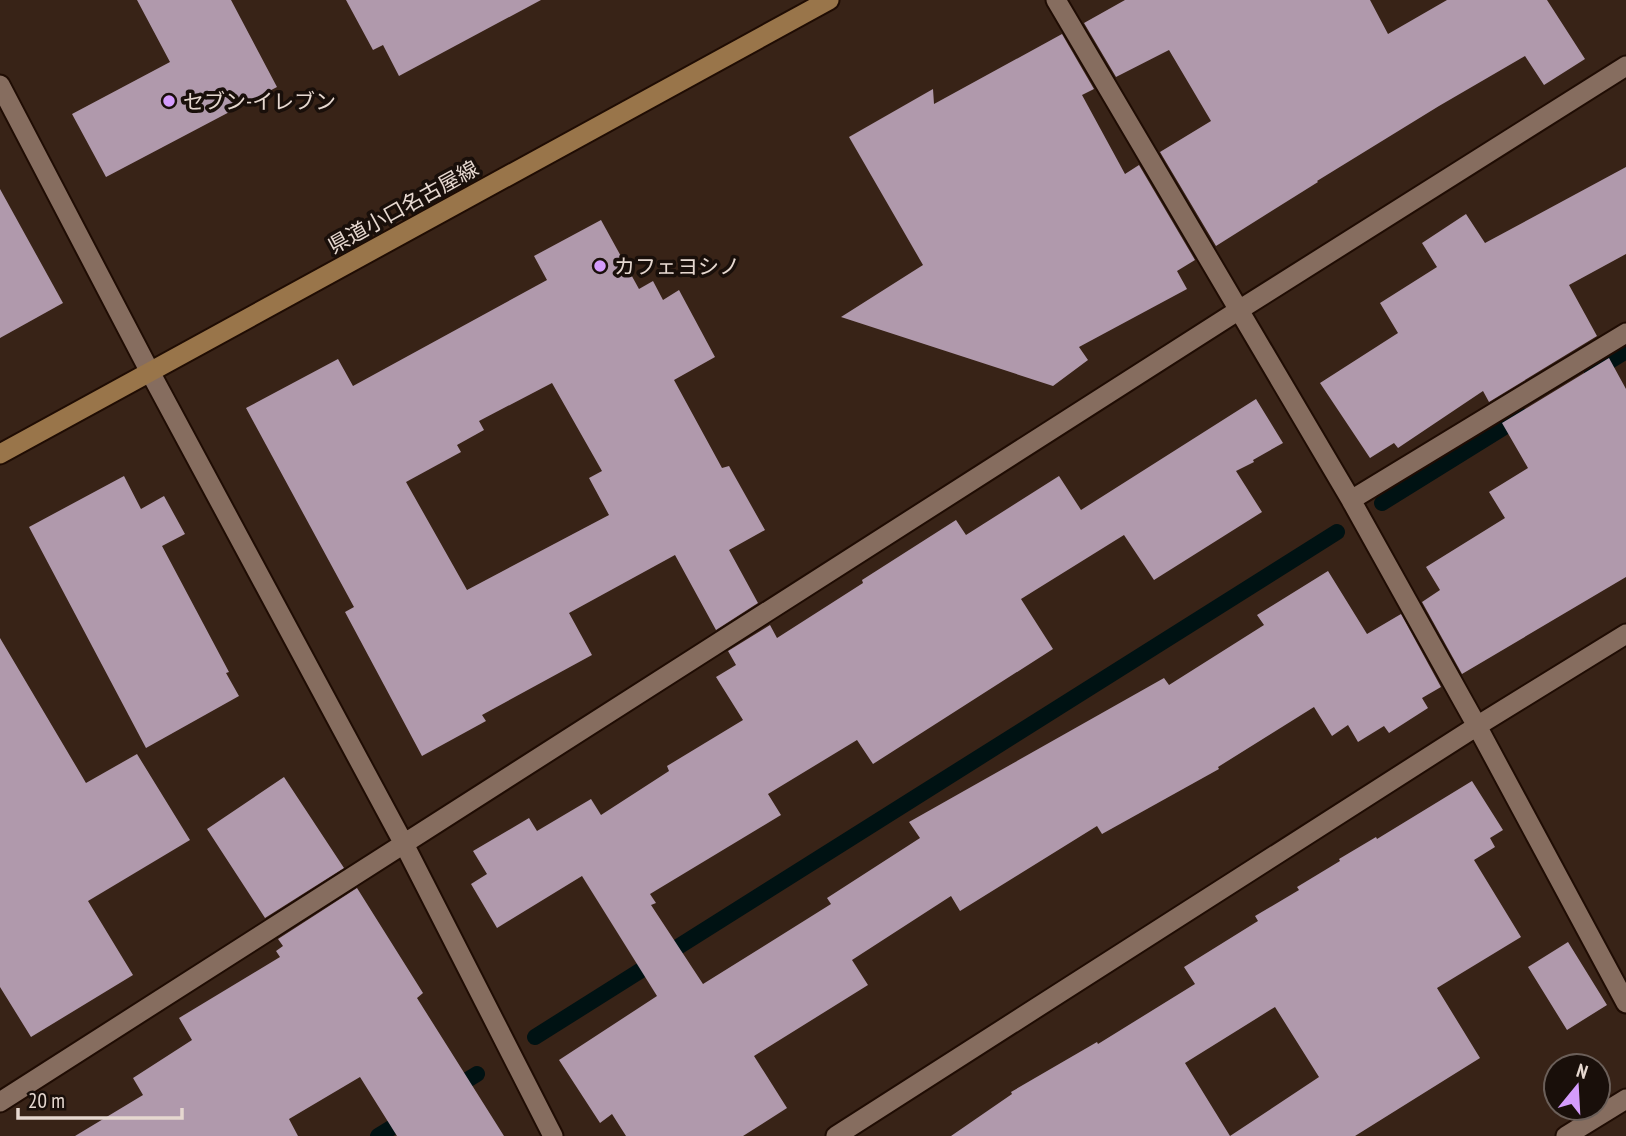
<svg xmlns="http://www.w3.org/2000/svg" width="1626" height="1136" viewBox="0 0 1626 1136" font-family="'PT Sans Narrow','Noto Sans JP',sans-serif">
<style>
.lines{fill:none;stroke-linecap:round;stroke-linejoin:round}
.stream{stroke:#001213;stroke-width:16}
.building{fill:#b099ac;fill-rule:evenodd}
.minor-casing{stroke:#1f0c03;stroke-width:23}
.secondary-casing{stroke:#1f0c03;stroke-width:23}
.minor{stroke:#866d5f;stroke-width:19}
.secondary{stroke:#99754a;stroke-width:19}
.poi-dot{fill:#d49cfc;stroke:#190f0a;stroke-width:2.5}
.labels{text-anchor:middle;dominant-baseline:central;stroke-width:7;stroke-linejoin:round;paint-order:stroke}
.poi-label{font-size:21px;fill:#e6d8d0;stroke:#190f0a;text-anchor:start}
.street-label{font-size:21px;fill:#e6d8d0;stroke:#190f0a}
</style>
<rect width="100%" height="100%" fill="#382317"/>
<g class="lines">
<path class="stream" d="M 1592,372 L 1626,351
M 1382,503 L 1522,416
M 535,1037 L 1337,532
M 451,1090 L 477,1074
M 378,1136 L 409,1117"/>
</g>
<path class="building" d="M 137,0 L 231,0 L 277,87 L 106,177 L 72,114 L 170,62 Z
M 346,0 L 541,0 L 399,76 L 383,45 L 373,50 Z
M 1125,0 L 1370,0 L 1388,34 L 1447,0 L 1547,0 L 1585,59 L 1544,85 L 1525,56 L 1439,106 L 1317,181 L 1318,182 L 1216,246 L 1160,152 L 1211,121 L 1169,50 L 1116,77 L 1084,23 Z
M 1062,34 L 1094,89 L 1082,95 L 1125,174 L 1139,165 L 1195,260 L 1177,271 L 1187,289 L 1079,347 L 1088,360 L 1053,386 L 841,317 L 923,265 L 849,137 L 933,89 L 934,104 Z
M 1626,167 L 1626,254 L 1569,285 L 1597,336 L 1489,402 L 1483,391 L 1398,448 L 1394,443 L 1370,458 L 1320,383 L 1398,333 L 1380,303 L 1437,267 L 1422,243 L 1466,214 L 1485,243 Z
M 0,189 L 63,303 L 0,338 Z
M 601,220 L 639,289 L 653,281 L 663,300 L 679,290 L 715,357 L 674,380 L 722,468 L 729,466 L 765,530 L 729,550 L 758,603 L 716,630 L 675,555 L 569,613 L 592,655 L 482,715 L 486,721 L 422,756 L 345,612 L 354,607 L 246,408 L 338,359 L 353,386 L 547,280 L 534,256 ZM 552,383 L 602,471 L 589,478 L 609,515 L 467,590 L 406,482 L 461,452 L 457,445 L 484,430 L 479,421 Z
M 1609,358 L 1626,389 L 1626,577 L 1462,674 L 1422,602 L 1440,590 L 1426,567 L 1505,518 L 1489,492 L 1528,468 L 1502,423 Z
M 1256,399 L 1283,443 L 1253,460 L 1254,462 L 1236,471 L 1262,512 L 1154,580 L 1124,535 L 1021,599 L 1053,649 L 873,764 L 857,740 L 768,794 L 781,815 L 650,894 L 656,903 L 651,905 L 703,984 L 831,904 L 827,898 L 920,838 L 909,822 L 1164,678 L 1169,685 L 1264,625 L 1257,615 L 1328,571 L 1367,634 L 1401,614 L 1441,687 L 1422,698 L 1428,708 L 1389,733 L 1384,726 L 1358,742 L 1348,725 L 1332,736 L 1314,707 L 1218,767 L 1219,769 L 1102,834 L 1097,826 L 960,911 L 951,896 L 852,960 L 868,985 L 754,1056 L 787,1108 L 743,1136 L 626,1136 L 612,1114 L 600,1123 L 559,1060 L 657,996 L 582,876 L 497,928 L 471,884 L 487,874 L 473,851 L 529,818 L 537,831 L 591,799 L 601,815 L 669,771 L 667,766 L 743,720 L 716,677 L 736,665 L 728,651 L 770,625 L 777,638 L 863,583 L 862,580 L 956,520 L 966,535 L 1059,476 L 1081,510 Z
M 124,476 L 141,509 L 164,496 L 185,534 L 162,546 L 229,672 L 226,673 L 239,696 L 146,748 L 29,527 Z
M 0,638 L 86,783 L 137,754 L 190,840 L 88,901 L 133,975 L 31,1037 L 0,987 Z
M 284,777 L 344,868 L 265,918 L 207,829 Z
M 1472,781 L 1503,830 L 1490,838 L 1495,847 L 1474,860 L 1521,937 L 1437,988 L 1480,1058 L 1355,1136 L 951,1136 L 1012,1094 L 1011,1092 L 1097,1042 L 1098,1044 L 1195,984 L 1184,967 L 1258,921 L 1255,916 L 1299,890 L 1297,887 L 1340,861 L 1339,859 L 1376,837 L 1377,839 ZM 1275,1007 L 1319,1077 L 1230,1136 L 1185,1063 Z
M 357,888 L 423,993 L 417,998 L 504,1136 L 397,1136 L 360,1077 L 289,1119 L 298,1136 L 75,1136 L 143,1095 L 133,1078 L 192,1040 L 179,1018 L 280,957 L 276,951 L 283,946 L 278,939 Z
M 1568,942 L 1607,1005 L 1567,1030 L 1528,967 Z"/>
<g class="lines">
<g class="minor-casing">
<path id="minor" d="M 1056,0 L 1351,500 L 1477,726 L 1626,1003
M 0,85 L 150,372 L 404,844 L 553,1136
M 1351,500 L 1626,333
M 0,1102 L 1239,310 L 1626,66
M 836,1136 L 1477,726 L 1626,634
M 1566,1136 L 1626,1099"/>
</g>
<g class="secondary-casing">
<path id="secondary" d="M 0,454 L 829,0"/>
</g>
<use href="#minor" class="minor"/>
<use href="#secondary" class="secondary"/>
</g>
<g class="poi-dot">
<circle cx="169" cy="101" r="7"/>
<circle cx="600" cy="266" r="7"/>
</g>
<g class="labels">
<g class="poi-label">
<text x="183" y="101">セブン-イレブン</text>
<text x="614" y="266">カフェヨシノ</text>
</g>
<g class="street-label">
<text transform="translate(403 207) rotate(-29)">県道小口名古屋線</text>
</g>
</g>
<g transform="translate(1577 1087) rotate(18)"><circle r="33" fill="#190f0a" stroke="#6b5f59" stroke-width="2"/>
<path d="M0-5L12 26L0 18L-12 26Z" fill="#d49cfc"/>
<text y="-10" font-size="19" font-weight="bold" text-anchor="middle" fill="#e6d8d0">N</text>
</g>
<path d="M18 1108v10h164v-10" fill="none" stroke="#e6d8d0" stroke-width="3.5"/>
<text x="28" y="1108" font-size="21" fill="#e6d8d0" stroke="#190f0a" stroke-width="5" paint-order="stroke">20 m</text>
</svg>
